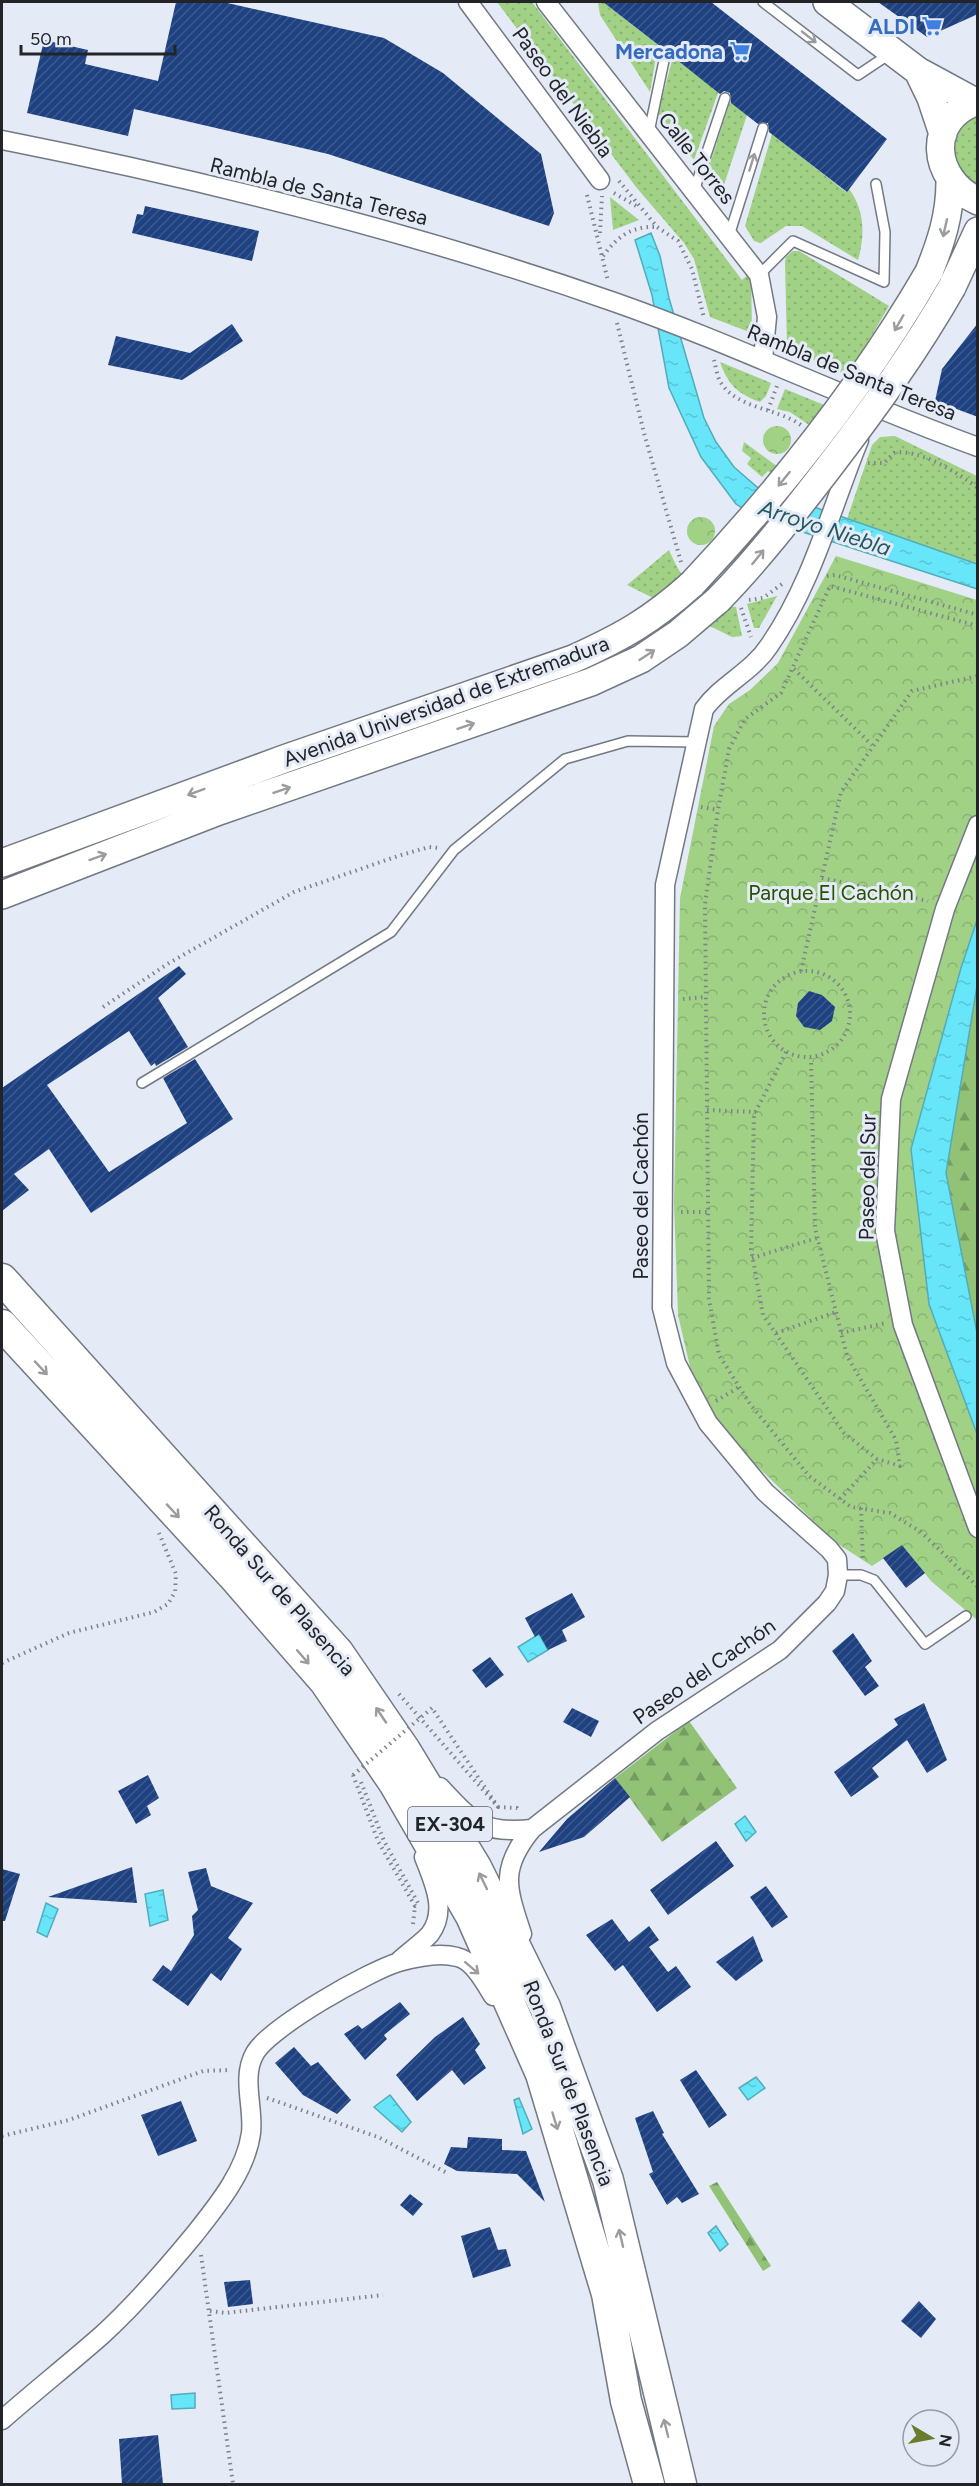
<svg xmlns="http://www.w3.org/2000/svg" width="979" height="2486" viewBox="0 0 979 2486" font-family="Figtree,sans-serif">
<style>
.grass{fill:url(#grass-dots)}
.forest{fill:url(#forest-firs)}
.park{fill:url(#park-crowns)}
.water{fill:url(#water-ripples);stroke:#52acba;stroke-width:1.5}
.building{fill:url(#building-hatch)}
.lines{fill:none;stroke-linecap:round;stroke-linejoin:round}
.lane-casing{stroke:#737983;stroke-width:12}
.street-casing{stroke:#737983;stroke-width:21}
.secondary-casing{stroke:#737983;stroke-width:30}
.primary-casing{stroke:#737983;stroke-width:33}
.path{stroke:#7e838a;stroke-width:4;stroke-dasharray:1.5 4.5;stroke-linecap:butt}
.lane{stroke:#fff;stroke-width:9}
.street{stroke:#fff;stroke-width:18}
.secondary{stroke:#fff;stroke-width:27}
.primary{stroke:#fff;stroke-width:30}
.secondary-bridge-casing{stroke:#737983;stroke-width:30;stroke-linecap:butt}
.path-bridge{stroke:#7e838a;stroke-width:4;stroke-dasharray:1.5 4.5;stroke-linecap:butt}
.secondary-bridge{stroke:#fff;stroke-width:27}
.oneway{stroke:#9c9c9e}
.labels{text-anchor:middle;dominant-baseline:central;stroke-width:6;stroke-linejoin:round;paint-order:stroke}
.shield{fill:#e4ebf6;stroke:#5c6066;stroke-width:1.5}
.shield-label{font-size:20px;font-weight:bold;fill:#222428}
.shop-label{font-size:21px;font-weight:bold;fill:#366cbe;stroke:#e4ebf6;text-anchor:end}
.street-label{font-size:21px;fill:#222428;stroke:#e4ebf6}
.park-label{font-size:21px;fill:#255100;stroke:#e4ebf6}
.water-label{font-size:22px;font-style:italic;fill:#225960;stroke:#e4ebf6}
</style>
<defs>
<pattern id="grass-dots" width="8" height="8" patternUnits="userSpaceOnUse" patternTransform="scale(1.5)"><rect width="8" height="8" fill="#a0d185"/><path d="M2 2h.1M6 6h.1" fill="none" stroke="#8ab373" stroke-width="1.8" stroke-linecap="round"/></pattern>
<pattern id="forest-firs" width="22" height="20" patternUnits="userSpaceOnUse" patternTransform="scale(1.5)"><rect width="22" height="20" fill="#91c276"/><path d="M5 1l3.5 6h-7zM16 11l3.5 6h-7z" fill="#769d61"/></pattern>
<pattern id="park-crowns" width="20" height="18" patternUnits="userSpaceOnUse" patternTransform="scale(1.5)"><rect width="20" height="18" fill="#a0d185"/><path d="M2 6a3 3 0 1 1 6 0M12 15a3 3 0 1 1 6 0" fill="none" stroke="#8ab373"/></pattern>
<pattern id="water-ripples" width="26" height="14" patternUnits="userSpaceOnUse" patternTransform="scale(1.5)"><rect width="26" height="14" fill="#66e6f8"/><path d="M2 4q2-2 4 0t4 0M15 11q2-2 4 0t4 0" fill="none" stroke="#58c5d5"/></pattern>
<pattern id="building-hatch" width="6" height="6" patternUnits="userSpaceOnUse" patternTransform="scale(1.5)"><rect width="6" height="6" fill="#1e4181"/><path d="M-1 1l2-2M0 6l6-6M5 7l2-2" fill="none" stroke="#3e5a8d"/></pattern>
</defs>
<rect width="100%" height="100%" fill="#e4ebf6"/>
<path class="grass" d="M 497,2 L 532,2 L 742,280 L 751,272 L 752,333 L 710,317 L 694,259 L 684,243 L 636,187 Z
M 598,2 L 603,2 L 658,45 L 650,92 L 600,15 Z
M 673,57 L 699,77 L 728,80 L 718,93 L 694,160 L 658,113 Z
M 730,102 L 747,115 L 720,197 L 706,176 Z
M 977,111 L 977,192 L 957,176 L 952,136 Z
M 772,134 L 846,192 L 849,189 C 865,210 865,236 858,260 L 802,226 L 786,226 L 761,243 L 754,241 L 745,226 Z
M 610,197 L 639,220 L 613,230 Z
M 793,251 L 799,251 L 889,306 L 848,376 L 787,348 L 785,261 L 786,257 Z
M 720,362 L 771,383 L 766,396 L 760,402 C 738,394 728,385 720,362 Z
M 785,389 L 834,409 L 809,425 L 790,412 L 777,409 Z
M 895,436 L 977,476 L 977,564 L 847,519 L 872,445 L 880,437 Z
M 744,442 L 785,472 L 777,476 L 768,471 L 762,477 L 747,464 L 751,458 L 742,451 Z
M 669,550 C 683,582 699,604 736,607 L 742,636 L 732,637 L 627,585 Z
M 777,596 L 759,628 L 754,628 L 747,604 Z"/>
<path class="forest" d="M 977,986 L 977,1333 L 946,1173 Z
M 689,1721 L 737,1788 L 662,1842 L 615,1778 Z
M 717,2182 L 771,2266 L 763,2271 L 709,2186 Z"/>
<path class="park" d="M763 440a14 14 0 1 1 28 0a14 14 0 1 1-28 0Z
M687 531a14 14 0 1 1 28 0a14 14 0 1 1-28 0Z
M 836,556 L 977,600 L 977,920 L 961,968 L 911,1149 L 977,1430 L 977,1620 L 931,1581 L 903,1546 L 872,1566 L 835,1542 L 752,1461 L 712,1412 L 690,1367 L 678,1315 L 674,1203 L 680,898 L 714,726 L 729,704 L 750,690 L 778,663 Z"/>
<path class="water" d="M 651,233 L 660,256 L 669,298 L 704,418 L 716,442 L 734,467 L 757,487 L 977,564 L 977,589 L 754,516 L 736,504 L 701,457 L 669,388 L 652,295 L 635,240 Z
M 977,920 L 977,986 L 946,1173 L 977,1333 L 977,1434 L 929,1304 L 911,1149 L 961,968 Z
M 539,1634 L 548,1650 L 528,1662 L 518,1647 Z
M 745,1816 L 756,1832 L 746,1841 L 735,1824 Z
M 163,1890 L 168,1920 L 150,1926 L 145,1894 Z
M 46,1903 L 58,1909 L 47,1937 L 37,1932 Z
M 756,2077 L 765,2088 L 748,2100 L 739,2088 Z
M 390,2095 L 411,2122 L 402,2132 L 374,2107 Z
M 519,2098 L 532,2129 L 523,2134 L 514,2100 Z
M 716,2226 L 728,2244 L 720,2251 L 708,2233 Z
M 195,2393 L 195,2408 L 172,2409 L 171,2395 Z"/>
<path class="building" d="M 176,2 L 223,2 L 384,38 L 443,73 L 541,154 L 554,213 L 549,226 L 328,154 L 134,109 L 128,136 L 27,113 L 44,40 L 88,50 L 85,64 L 158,81 Z
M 603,2 L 711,2 L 887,139 L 847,192 L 769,132 L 768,123 L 758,124 L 731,103 L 730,93 L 724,91 L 720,94 L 672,56 L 670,46 L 661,47 Z
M 878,2 L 978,2 L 978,14 L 927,37 Z
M 145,206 L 259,231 L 252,261 L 132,233 L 137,214 L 143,215 Z
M 978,323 L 978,417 L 935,401 L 942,369 Z
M 232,324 L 243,341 L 182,380 L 108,365 L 116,336 L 190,353 Z
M 179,966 L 186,974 L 158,998 L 188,1047 L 156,1066 L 155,1063 L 151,1066 L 129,1031 L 47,1085 L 109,1172 L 187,1123 L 163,1078 L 195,1059 L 233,1119 L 91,1213 L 49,1149 L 14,1174 L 29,1190 L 2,1211 L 2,1088 Z
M 809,991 L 822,995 L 835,1007 L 832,1021 L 820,1030 L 804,1027 L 796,1016 L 798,1003 Z
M 902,1545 L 925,1573 L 906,1588 L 883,1558 Z
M 572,1593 L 585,1617 L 562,1630 L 567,1641 L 548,1650 L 539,1634 L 535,1637 L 525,1618 Z
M 853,1633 L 872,1661 L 865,1667 L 879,1686 L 865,1696 L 832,1651 Z
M 490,1657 L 504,1675 L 486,1688 L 472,1670 Z
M 924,1703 L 947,1760 L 927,1773 L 907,1740 L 872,1768 L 879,1777 L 851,1797 L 834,1772 L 898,1725 L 894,1719 Z
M 572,1708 L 599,1721 L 591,1737 L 563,1722 Z
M 148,1775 L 159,1798 L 147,1806 L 151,1815 L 136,1824 L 118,1791 Z
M 615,1778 L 630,1797 L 584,1837 L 539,1852 L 567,1819 Z
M 716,1841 L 734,1866 L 668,1915 L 650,1890 Z
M 132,1867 L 137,1903 L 48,1897 Z
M 206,1868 L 211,1886 L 253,1903 L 228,1938 L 242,1949 L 221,1981 L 211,1973 L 188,2006 L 152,1980 L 163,1965 L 171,1971 L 194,1935 L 192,1916 L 198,1910 L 188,1872 Z
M 2,1869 L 20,1874 L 5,1921 L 2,1921 Z
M 766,1886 L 788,1917 L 772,1928 L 750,1897 Z
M 612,1919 L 629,1942 L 649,1926 L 659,1940 L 649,1947 L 668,1972 L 676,1966 L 691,1987 L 657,2012 L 623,1965 L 615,1971 L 586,1935 Z
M 753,1936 L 763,1961 L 736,1981 L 716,1962 Z
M 400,2002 L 410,2014 L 384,2035 L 387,2039 L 365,2060 L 344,2034 L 358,2025 L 362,2029 Z
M 463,2017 L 480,2044 L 475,2050 L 486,2068 L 464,2085 L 452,2070 L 417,2101 L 396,2075 L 435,2037 Z
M 294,2047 L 311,2066 L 318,2062 L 351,2100 L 337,2114 L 303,2095 L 275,2063 Z
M 696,2070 L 727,2115 L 709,2128 L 680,2080 Z
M 181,2101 L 197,2141 L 158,2156 L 141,2115 Z
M 653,2111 L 664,2133 L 662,2134 L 699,2194 L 682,2203 L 677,2197 L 667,2205 L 649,2174 L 653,2172 L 635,2118 Z
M 468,2137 L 502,2139 L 502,2150 L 526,2151 L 545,2202 L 517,2174 L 457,2171 L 444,2164 L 451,2147 L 467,2148 Z
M 410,2194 L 423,2204 L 413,2216 L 400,2205 Z
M 490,2227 L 498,2250 L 506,2249 L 511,2266 L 473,2278 L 461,2236 Z
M 250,2280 L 253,2304 L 228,2307 L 224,2282 Z
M 919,2301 L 936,2319 L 921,2338 L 901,2321 Z
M 158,2435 L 163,2484 L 122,2484 L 119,2439 Z"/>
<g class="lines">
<g class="lane-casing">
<path id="lane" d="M 763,2 L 858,75 L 891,53
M 649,132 L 666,51
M 694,191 L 725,98
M 729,236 L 763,128
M 759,275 L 793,241 L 884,282 L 885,232 L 876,184
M 142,1083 L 391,932 L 454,850 L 565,759 L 628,741 L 696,742
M 838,1575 L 861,1575 L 874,1580 L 925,1644 L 966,1616"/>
</g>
<g class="street-casing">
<path id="street" d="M 468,2 L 600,180
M 546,2 L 759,275 L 767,317 L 763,359
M 2,140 C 209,181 414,232 614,302 C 737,345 855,403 978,447
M 978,825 L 945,909 L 891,1099 L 885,1231 L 903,1325 L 978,1528
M 440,1787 C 473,1822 482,1834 532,1829
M 522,1934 C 507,1888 499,1869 532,1829 L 657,1731 L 780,1650 L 827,1603 L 835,1591 L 838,1575 L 837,1559 L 829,1549 L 765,1492 L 708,1423 L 676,1363 L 662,1308 L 665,885 L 704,709 C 722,684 752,672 769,646 C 812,584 831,509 859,440
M 398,1962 C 407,1953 421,1944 430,1934 C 448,1910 433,1881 424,1857
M 2,2420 C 35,2391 69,2364 102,2335 C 135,2305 166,2269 194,2235 C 217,2206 246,2171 251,2133 C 254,2107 241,2077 255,2053 C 270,2027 369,1971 399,1962 C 417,1957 439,1952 457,1957 C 473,1960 485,1983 493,1996"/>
</g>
<g class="secondary-casing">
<path id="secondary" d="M 827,2 L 918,71 L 975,102
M 918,71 L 931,98 L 943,134
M 978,101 C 925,118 931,180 978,201
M 929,272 C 941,242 950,215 950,182
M 952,287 L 978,231
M 2,863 L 284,759 L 573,659 C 622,637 652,620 692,584
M 2,895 L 219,811 L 591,682 L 641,659 L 678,634 L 718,600"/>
</g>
<g class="primary-casing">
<path id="primary" d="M 2,1279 L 338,1652 L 405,1750 L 476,1867 L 545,2007 L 608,2180 L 681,2484
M 2,1325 L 232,1575 L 325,1682 L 394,1783 L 471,1916 L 541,2074 L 607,2294 L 626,2401 L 649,2484"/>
</g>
<path class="path" d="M 619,181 L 657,227 L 678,241 L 692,269 L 704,318
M 614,193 L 638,207
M 587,195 L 608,281
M 600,233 L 602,196
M 603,256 C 617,237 631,226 656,227
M 617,323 L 644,433 L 681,562
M 714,360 C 716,367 717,377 721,383 C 738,409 777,408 801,425
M 768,410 L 777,386
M 868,463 L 884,463 L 894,453 C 919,448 958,473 978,488
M 827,576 L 835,575 L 978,615
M 749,600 L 763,598 L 782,584
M 741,608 L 751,637
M 978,626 L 830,586 L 781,693 L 745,719 L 729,749 L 718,810 L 705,904 L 709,1299 L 719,1355 L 750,1404 L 809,1476 L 851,1507 L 890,1513 L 921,1532 L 978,1587
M 794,669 L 872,745
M 701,807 L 718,810
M 822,878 L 928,901
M 801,971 L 841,792 L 912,691 L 978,676
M764 1014a43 43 0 1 1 86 0a43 43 0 1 1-86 0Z
M 683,999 L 706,997
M 103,1007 L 169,963 L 294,892 L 398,856 L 429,847 L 439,848
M 786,1052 L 754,1115 L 751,1249 L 763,1315 L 844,1433 L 877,1459 L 900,1466 L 896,1440 L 847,1356 L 815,1228 L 811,1058
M 707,1110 L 756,1112
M 681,1212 L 707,1212
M 752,1258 L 817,1238
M 776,1333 L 836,1312
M 841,1333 L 886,1323
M 716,1401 L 739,1387
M 840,1499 L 877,1459
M 861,1508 L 863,1562
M 2,1663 L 69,1633 L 154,1612 L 168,1604 L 175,1592 L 176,1574 L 159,1533
M 399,1694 L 498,1807 L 432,1708
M 353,1775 L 378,1841 L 415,1906 L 418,1903 L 384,1841 L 361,1782
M 498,1807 L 517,1808 L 520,1812
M 413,1924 L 415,1906
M 267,2098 L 378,2137 L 447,2173
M 2,2136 L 69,2120 L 203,2071 L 230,2070
M 201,2255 L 233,2484
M 210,2311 L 225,2313 L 383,2295"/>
<use href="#lane" class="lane"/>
<use href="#street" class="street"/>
<use href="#secondary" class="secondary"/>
<use href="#primary" class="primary"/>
<g class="secondary-bridge-casing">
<path id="secondary-bridge" d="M 692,584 C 782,488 863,386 929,272
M 718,600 C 757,560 792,515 826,471 C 872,411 915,352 952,287"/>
</g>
<path class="path-bridge" d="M 353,1775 L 432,1708"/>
<use href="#secondary-bridge" class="secondary-bridge"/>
</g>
<defs><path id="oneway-shaft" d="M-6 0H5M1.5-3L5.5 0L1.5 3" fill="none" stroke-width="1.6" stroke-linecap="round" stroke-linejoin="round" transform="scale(1.5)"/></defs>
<g class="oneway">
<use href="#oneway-shaft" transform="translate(809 37) rotate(38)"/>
<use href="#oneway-shaft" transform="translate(752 162) rotate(-73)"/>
<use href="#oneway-shaft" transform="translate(945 228) rotate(103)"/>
<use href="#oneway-shaft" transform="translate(899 323) rotate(120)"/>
<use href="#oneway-shaft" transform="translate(784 479) rotate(129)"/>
<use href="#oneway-shaft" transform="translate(758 557) rotate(-51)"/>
<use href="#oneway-shaft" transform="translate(647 655) rotate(-33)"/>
<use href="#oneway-shaft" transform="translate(466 726) rotate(-19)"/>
<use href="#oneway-shaft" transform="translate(282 790) rotate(-19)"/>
<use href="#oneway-shaft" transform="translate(196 792) rotate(160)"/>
<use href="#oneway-shaft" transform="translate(98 857) rotate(-20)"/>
<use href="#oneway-shaft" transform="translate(41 1368) rotate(47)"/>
<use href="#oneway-shaft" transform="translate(173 1511) rotate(47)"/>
<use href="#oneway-shaft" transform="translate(303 1657) rotate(49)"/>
<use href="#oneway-shaft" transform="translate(381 1715) rotate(-124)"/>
<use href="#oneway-shaft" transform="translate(483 1881) rotate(-116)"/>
<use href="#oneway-shaft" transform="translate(472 1968) rotate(41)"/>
<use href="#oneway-shaft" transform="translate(555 2121) rotate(73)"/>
<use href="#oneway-shaft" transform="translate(621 2238) rotate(-103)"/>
<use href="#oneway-shaft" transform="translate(666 2428) rotate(-104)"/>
</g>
<defs>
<g id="supermarket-bare" transform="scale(1.62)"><path d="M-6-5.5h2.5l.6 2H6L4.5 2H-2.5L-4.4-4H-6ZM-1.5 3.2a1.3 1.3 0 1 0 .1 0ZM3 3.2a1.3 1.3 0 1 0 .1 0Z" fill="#3f7fe0" stroke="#e4ebf6" stroke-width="2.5" paint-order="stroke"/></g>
</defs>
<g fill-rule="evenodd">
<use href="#supermarket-bare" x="932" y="26"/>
<use href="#supermarket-bare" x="740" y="51"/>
</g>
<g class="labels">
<rect class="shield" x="408" y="1807" width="84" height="34" rx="4.5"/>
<g class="shield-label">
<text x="450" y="1824">EX-304</text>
</g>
<g class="shop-label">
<text x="915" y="26">ALDI</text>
<text x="723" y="51">Mercadona</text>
</g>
<g class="street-label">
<text transform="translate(563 92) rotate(54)">Paseo del Niebla</text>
<text transform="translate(697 158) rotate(52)">Calle Torres</text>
<text transform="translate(319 191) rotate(14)">Rambla de Santa Teresa</text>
<text transform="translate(852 372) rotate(22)">Rambla de Santa Teresa</text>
<text transform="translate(446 701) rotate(-20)">Avenida Universidad de Extremadura</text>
<text transform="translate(867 1177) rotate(-89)">Paseo del Sur</text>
<text transform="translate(640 1196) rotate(-90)">Paseo del Cachón</text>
<text transform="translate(280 1590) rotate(49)">Ronda Sur de Plasencia</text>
<text transform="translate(704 1671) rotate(-35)">Paseo del Cachón</text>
<text transform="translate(569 2083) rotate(69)">Ronda Sur de Plasencia</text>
</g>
<g class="park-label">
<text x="831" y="892">Parque El Cachón</text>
</g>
<g class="water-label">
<text transform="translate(825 528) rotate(18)">Arroyo Niebla</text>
</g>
</g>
<rect width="979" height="2486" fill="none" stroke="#222428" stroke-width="6"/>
<g transform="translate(931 2438) rotate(100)"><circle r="28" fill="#e4ebf6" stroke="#969ba4" stroke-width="1.5"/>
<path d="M0-4.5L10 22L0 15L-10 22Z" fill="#697d2d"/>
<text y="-9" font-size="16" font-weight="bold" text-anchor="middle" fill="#222428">N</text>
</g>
<path d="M21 45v9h154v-9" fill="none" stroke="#222428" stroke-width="3"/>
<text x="30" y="45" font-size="18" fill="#222428" stroke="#e4ebf6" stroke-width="4.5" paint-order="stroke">50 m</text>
</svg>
